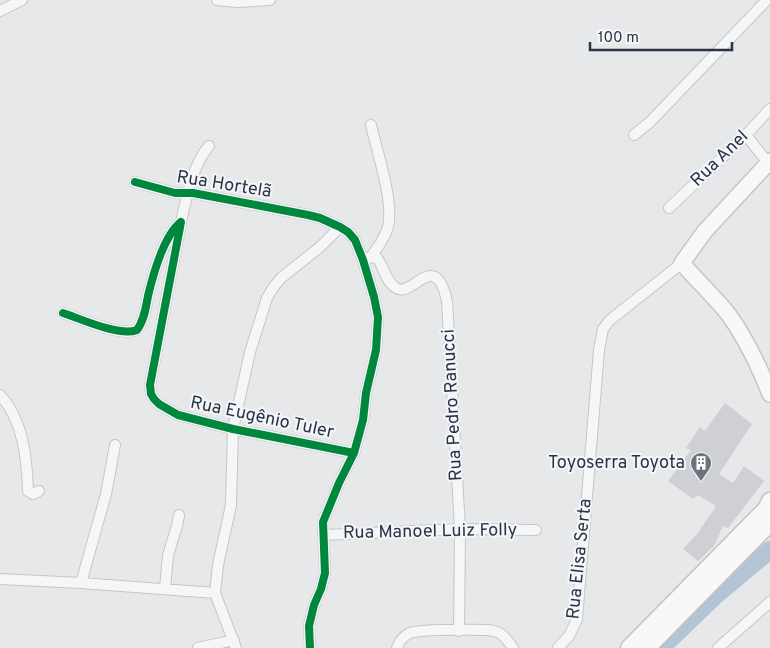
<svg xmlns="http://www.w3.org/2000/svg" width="770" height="648" viewBox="0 0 770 648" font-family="Overpass,sans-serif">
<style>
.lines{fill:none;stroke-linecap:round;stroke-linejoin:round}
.river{stroke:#b4c4d5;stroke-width:18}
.building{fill:#ced0d3}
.street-casing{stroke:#c4c6c8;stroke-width:12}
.secondary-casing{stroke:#c4c6c8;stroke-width:18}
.primary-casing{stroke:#c2c5c8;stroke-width:19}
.street{stroke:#f5f6f7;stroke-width:10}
.secondary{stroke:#f8f8f8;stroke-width:15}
.primary{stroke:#f8f8f8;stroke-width:16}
.cycleway-casing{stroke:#f4f6f9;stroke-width:11}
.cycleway{stroke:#00873e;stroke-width:8}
.labels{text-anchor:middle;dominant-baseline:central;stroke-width:4;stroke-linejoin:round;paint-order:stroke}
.street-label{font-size:18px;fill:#2b3445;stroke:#f4f6f9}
.poi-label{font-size:18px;fill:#2b3445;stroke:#f4f6f9;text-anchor:end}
</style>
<rect width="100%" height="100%" fill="#e6e8ea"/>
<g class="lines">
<path class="river" d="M 661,648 L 716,595 L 770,550"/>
</g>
<path class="building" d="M 725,403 L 752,424 L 719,474 L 733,483 L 744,466 L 764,481 L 732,523 L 728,528 L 723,526 L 714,546 L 698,561 L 683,549 L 697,534 L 716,506 L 698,495 L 693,499 L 668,481 L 691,450 L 686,448 L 700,427 L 705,431 Z"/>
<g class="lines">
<g class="street-casing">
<path id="street" d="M 217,0 L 238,2 L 270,0
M 0,11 L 22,0
M 371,125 C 377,152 394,201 388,227 C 385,238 377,248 371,257
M 634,135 L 650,122 L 767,0
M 746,135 L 768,163
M 135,182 L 175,193 L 193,193 L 308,215 L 320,218 L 340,227 L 348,232 L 355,240 L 363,260 L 374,297 L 378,317 L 376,350 L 366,393 L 363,420 L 354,453 L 339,483 L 323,522 L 325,573 L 321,589 L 314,605 L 309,626 L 310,648
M 669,208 L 746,135 L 770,109
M 181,222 C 186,199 193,164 209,146
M 363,260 L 371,257 L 377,258 C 384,267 386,282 396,288 C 412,299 435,247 447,301 L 460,529 L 459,631
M 63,313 C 81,319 120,337 137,330 C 144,321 146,307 148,296 C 153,275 163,236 181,222 L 150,385 L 151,394 L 154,399 L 159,404 L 178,415 L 233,429 L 354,453
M 0,395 C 23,420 27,458 28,491 L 33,494 L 39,491
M 323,535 L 460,529 L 536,530
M 0,579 L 81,583 L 215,593
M 81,583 L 106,494 L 115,445
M 165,589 L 168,555 L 177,526 L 179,515
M 198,648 L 234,640
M 236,648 L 215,593 L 218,565 L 231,505 L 233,429 L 250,352 L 267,298 L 273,288 L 281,278 L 320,247 L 340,227
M 397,648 C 399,642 403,636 410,633 C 425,628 467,630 485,630 C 500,630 505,636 513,648
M 558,648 L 569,636 L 577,619 L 599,350 L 603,329 L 610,320 L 682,263
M 718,648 L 770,602"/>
</g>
<g class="secondary-casing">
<path id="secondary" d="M 770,161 L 705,231 L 682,263 C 697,281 715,297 729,315 C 746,339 759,366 770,394"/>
</g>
<g class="primary-casing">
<path id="primary" d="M 629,648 L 766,509 L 770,501
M 647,648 L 770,523"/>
</g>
<use href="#street" class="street"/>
<use href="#secondary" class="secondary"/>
<use href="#primary" class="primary"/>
<g class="cycleway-casing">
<path id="cycleway" d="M 135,182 L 175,193 L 193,193 L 308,215 L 320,218 L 340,227 L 348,232 L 355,240 L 363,260 L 374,297 L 378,317 L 376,350 L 366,393 L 363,420 L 354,453 L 339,483 L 323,522 L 325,573 L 321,589 L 314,605 L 309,626 L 310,648
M 63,313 C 81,319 120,337 137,330 C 144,321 146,307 148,296 C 153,275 163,236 181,222 L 150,385 L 151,394 L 154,399 L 159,404 L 178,415 L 233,429 L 354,453"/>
</g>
<use href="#cycleway" class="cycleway"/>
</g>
<defs>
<g id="building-pin" transform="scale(1.125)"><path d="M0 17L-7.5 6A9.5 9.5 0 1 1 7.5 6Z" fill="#6c737f" stroke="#f4f6f9"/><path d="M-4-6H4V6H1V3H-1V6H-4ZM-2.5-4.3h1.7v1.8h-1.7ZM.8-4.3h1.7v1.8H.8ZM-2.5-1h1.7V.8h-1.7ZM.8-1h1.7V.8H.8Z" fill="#fff"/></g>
</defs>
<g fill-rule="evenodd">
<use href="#building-pin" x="701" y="463"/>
</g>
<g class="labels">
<g class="street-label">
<text transform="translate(720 159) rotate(-44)">Rua Anel</text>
<text transform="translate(224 185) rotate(9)">Rua Hortelã</text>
<text transform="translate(453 405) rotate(-93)">Rua Pedro Ranucci</text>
<text transform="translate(262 418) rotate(12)">Rua Eugênio Tuler</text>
<text transform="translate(430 532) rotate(-1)">Rua Manoel Luiz Folly</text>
<text transform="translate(580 559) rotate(-84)">Rua Elisa Serta</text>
</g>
<g class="poi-label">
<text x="685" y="463">Toyoserra Toyota</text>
</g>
</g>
<path d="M590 42v8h142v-8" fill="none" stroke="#2b3445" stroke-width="2.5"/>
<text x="598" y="42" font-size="15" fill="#2b3445" stroke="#f4f6f9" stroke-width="4" paint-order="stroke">100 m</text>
</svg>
